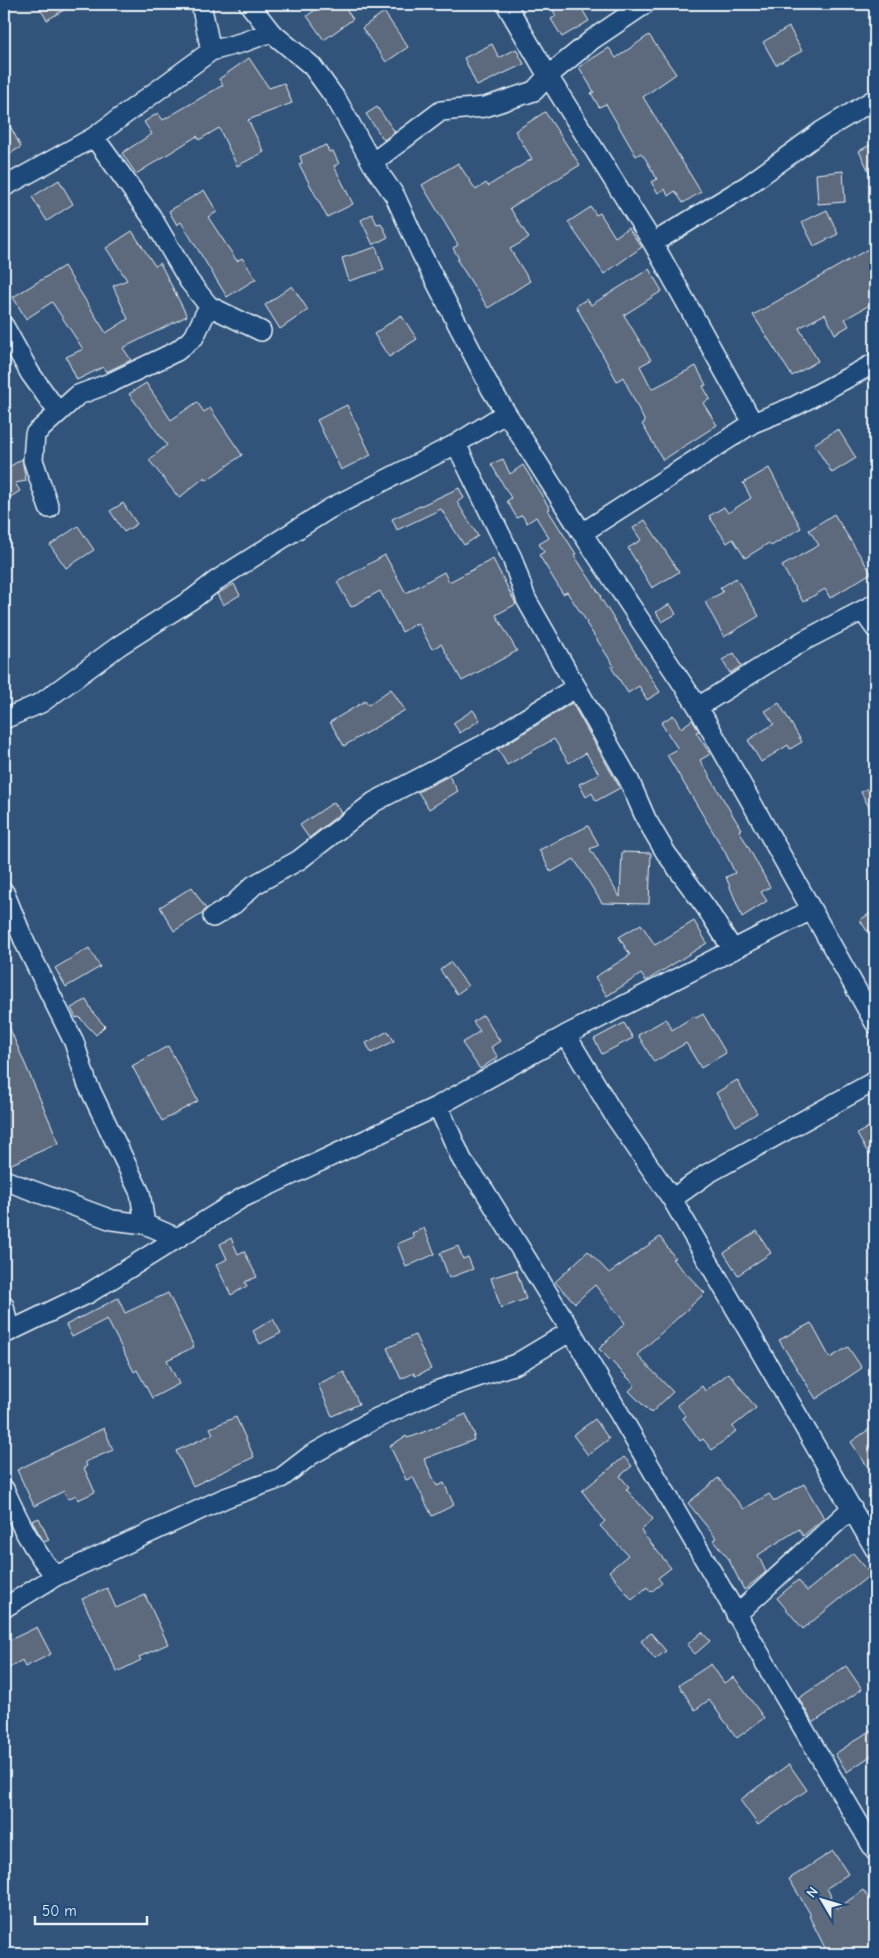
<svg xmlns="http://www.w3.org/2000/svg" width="879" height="1958" viewBox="0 0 879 1958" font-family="'Comic Neue',sans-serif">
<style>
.building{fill:#5d6b7d;stroke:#e8f1f8}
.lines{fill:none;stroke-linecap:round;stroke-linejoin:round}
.minor-casing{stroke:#e8f1f8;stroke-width:22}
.minor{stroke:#1f4a7a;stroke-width:19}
</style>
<rect width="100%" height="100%" fill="#32547b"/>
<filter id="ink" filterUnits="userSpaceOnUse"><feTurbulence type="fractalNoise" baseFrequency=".02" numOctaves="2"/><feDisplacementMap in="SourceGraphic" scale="10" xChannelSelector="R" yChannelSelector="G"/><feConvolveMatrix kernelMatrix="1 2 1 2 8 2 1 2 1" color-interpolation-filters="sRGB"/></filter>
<g filter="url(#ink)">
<path class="building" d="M 37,4 L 74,4 L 47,20 Z
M 329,4 L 342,4 L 353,19 L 324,40 L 307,16 L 320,6 L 322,9 Z
M 563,4 L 579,4 L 589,21 L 562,37 L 551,19 L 556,16 L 553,10 Z
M 384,12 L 408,47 L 386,62 L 362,28 Z
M 789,27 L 802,51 L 776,65 L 763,42 Z
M 649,35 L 676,74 L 643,97 L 701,192 L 683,203 L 675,191 L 668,196 L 665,189 L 658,193 L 651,182 L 657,179 L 645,158 L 641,153 L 636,156 L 606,104 L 599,107 L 591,93 L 594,92 L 579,67 L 609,48 L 616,58 Z
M 492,44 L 499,58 L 516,49 L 524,64 L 477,86 L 464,58 Z
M 249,58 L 269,88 L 284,83 L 292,103 L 248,120 L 264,152 L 237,166 L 219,128 L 199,140 L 197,136 L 136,174 L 122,153 L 152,134 L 144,122 L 158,113 L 163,120 L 223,85 L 219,79 Z
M 377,107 L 395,132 L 384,140 L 366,114 Z
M 545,112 L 580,165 L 510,208 L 529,238 L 510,249 L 530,281 L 488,308 L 457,260 L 459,259 L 453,248 L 458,245 L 422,185 L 458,163 L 476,190 L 486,183 L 488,186 L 532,159 L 515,131 Z
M 4,114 L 21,147 L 4,157 Z
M 875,142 L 875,184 L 859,151 Z
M 326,145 L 329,152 L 333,151 L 339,164 L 334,166 L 353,204 L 327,217 L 299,164 L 302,163 L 300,156 Z
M 843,171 L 845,202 L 818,204 L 816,174 Z
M 59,180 L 73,204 L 47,221 L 32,197 Z
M 204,190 L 217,212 L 208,217 L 237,261 L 242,258 L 256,279 L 227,297 L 181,222 L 177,225 L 169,211 Z
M 591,207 L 596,215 L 600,213 L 615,237 L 628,228 L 642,247 L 604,274 L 568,222 Z
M 827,210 L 838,234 L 814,246 L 802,222 Z
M 372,214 L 377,224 L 381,223 L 388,237 L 373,245 L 361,220 Z
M 132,231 L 155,266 L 160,263 L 187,316 L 123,348 L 131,360 L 106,372 L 103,367 L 77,380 L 66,357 L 83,349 L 52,302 L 26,319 L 13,297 L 64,266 L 106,333 L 128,319 L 113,286 L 127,280 L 106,248 Z
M 875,245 L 875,302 L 845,319 L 849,326 L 835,334 L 825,314 L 799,328 L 818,361 L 792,376 L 753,315 Z
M 376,247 L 384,270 L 349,281 L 342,258 Z
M 649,269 L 662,291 L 624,315 L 651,360 L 640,366 L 652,389 L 696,366 L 706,385 L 703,386 L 710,399 L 703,403 L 717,425 L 663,460 L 642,424 L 645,422 L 623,377 L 617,381 L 576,306 L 587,299 L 591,305 Z
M 292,286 L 308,310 L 280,329 L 265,305 Z
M 401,315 L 417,339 L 389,357 L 374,334 Z
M 146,383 L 171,420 L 197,402 L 204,412 L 210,408 L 242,455 L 207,480 L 205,477 L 179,498 L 149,460 L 167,445 L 129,394 Z
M 347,405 L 371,455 L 341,470 L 317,420 Z
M 838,429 L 856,458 L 832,473 L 814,444 Z
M 22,459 L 26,481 L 15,483 L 20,491 L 4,501 L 4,465 L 6,469 Z
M 503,459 L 510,474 L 523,465 L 550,509 L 548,510 L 576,554 L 574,555 L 601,596 L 600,597 L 660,692 L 647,700 L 639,686 L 628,693 L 611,667 L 614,666 L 586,623 L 587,622 L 567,592 L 563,594 L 539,555 L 544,552 L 539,544 L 549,538 L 536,517 L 527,523 L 522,515 L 517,518 L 507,501 L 511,498 L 491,464 Z
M 769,468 L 801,528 L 771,546 L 769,543 L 745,558 L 733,539 L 727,543 L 709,516 L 724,507 L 728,513 L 751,498 L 743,483 Z
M 459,488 L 464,498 L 457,502 L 478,536 L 464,545 L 441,509 L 397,530 L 392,519 Z
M 123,503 L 137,524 L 124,532 L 110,511 Z
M 834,514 L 871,573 L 830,598 L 825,589 L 803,602 L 782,566 L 819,545 L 809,530 Z
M 645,520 L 679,572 L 652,588 L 628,548 L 641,540 L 633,528 Z
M 78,526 L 94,550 L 66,568 L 50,545 Z
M 385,555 L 406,593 L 444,572 L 449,582 L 493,559 L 516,604 L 496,615 L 517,651 L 462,681 L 441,644 L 432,649 L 418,623 L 402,632 L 380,591 L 351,607 L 337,582 Z
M 736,578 L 759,616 L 724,637 L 705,602 L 723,592 L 720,588 Z
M 234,584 L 240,595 L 223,605 L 217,594 Z
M 670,604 L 676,614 L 662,622 L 656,612 Z
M 734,653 L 741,666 L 730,673 L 722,660 Z
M 391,689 L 405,710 L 344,746 L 330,722 L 365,701 L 368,705 Z
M 572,703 L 620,788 L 596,801 L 592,793 L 586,797 L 579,784 L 599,774 L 586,753 L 569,763 L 554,739 L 507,765 L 498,749 Z
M 779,703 L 802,742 L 790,749 L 788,745 L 761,762 L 748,740 L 774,724 L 765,711 Z
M 473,710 L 480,720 L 460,733 L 453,723 Z
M 673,715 L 681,728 L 692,720 L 699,731 L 696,732 L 710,754 L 700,760 L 741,829 L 739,830 L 770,887 L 761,892 L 767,901 L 742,917 L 726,877 L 735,873 L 725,852 L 667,755 L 678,749 L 661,723 Z
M 449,776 L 458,791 L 429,809 L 418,792 Z
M 875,784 L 875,819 L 861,792 Z
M 334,802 L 341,813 L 309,838 L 300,825 Z
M 588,826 L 599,845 L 590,849 L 620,897 L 622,852 L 651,853 L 649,904 L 602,903 L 574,859 L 551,872 L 539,850 Z
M 192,887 L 206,909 L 202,914 L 174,931 L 160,907 Z
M 875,910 L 875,926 L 867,931 L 860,920 Z
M 694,921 L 707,943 L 646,981 L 641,974 L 607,996 L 595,977 L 630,955 L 619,937 L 641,924 L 655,945 Z
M 89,948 L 100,967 L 66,987 L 55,968 Z
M 450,962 L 468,986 L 457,994 L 440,970 Z
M 86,1000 L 94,1014 L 105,1026 L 96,1035 L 79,1017 L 76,1018 L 71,1008 Z
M 703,1014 L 726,1053 L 701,1068 L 686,1043 L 654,1062 L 638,1035 L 666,1019 L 672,1030 L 694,1016 L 696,1018 Z
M 4,1015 L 59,1143 L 7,1166 L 4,1159 Z
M 483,1015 L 500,1041 L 491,1047 L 498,1057 L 480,1069 L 462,1043 L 480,1031 L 473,1022 Z
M 624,1023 L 633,1038 L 602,1054 L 594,1039 Z
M 388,1031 L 394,1041 L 371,1053 L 366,1043 Z
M 168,1046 L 198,1101 L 162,1121 L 132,1066 Z
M 737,1080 L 757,1113 L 736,1126 L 716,1093 Z
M 875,1123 L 875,1165 L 857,1134 Z
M 424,1228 L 435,1254 L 406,1267 L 397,1244 L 414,1237 L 412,1233 Z
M 757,1231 L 771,1253 L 738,1275 L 724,1253 Z
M 660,1237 L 675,1258 L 672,1259 L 705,1293 L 637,1355 L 673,1392 L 651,1413 L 629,1391 L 635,1385 L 599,1349 L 625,1323 L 595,1285 L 575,1303 L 555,1282 L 588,1251 L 609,1273 Z
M 231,1238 L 238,1254 L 244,1251 L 257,1277 L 245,1282 L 247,1286 L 231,1295 L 216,1265 L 227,1259 L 220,1244 Z
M 458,1246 L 463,1259 L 468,1257 L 473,1269 L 449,1278 L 440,1253 Z
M 516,1270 L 526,1299 L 501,1308 L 491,1278 Z
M 168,1293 L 194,1347 L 167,1360 L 179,1384 L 152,1398 L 137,1370 L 134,1372 L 107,1319 L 72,1337 L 66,1325 L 118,1298 L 125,1313 Z
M 273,1319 L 281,1333 L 260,1344 L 253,1331 Z
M 811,1323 L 830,1358 L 848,1347 L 862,1368 L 816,1399 L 779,1340 Z
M 415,1335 L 431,1369 L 415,1376 L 414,1373 L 401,1379 L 387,1348 Z
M 344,1372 L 359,1404 L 332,1416 L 318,1384 Z
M 729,1373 L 756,1408 L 732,1427 L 736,1431 L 712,1450 L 703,1439 L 700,1441 L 683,1418 L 686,1416 L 677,1405 L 702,1386 L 705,1391 Z
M 466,1414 L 475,1436 L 473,1437 L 474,1440 L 424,1459 L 437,1486 L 444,1483 L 454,1505 L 432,1516 L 413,1477 L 406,1480 L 390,1446 L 406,1436 L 407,1438 L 414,1436 Z
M 236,1417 L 254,1457 L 193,1486 L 176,1451 L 213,1434 L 210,1428 Z
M 595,1419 L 609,1439 L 588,1455 L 573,1435 Z
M 875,1425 L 875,1478 L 851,1442 Z
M 104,1428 L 113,1450 L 85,1462 L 87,1466 L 84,1468 L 95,1492 L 78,1500 L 76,1495 L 68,1499 L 64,1491 L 34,1506 L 17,1470 Z
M 624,1457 L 632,1466 L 620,1476 L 629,1487 L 626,1489 L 653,1519 L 641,1531 L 671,1568 L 658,1578 L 662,1583 L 651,1592 L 647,1587 L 632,1600 L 609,1571 L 628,1555 L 600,1526 L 605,1521 L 582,1491 Z
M 718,1478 L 744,1509 L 769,1494 L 774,1501 L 804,1484 L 824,1518 L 803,1536 L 799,1529 L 758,1555 L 766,1572 L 744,1590 L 728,1558 L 713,1540 L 716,1538 L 688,1503 Z
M 39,1518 L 49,1540 L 44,1542 L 32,1521 Z
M 853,1553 L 871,1574 L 803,1629 L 777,1598 L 798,1580 L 807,1591 Z
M 107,1588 L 116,1608 L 145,1595 L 168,1644 L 139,1657 L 141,1660 L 117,1672 L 82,1599 Z
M 37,1627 L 51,1654 L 25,1667 L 22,1660 L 4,1671 L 4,1643 Z
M 702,1632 L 710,1641 L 695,1654 L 687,1645 Z
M 651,1633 L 666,1651 L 655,1659 L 641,1641 Z
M 711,1664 L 724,1683 L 734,1677 L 764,1718 L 737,1738 L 709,1700 L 695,1710 L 679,1685 Z
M 846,1666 L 862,1689 L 813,1723 L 799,1698 Z
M 875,1727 L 875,1753 L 847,1772 L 835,1754 Z
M 789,1764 L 807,1790 L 758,1825 L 740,1800 Z
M 833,1851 L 848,1874 L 827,1888 L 837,1909 L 863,1890 L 875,1907 L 875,1954 L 828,1954 L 809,1916 L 811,1915 L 789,1879 Z"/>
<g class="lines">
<g class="minor-casing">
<path id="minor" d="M 201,4 L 211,51
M 249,4 L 271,32 L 312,66 L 338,102 L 372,163 L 395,196 L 421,253 L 491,389 L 582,533 L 698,707 L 875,1023
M 506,4 L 548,76 L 653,243 L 753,423
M 94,137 L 151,216 L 189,281 L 209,306 L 261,331
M 372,163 L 441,111 L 485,107 L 534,91 L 548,76 L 593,39 L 645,4
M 4,187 L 94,137 L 211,51 L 244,42 L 271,32
M 653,243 L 748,185 L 822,131 L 875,99
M 4,326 L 30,373 L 58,412
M 456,444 L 512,558 L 526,599 L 629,780 L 646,819 L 666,853 L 707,909 L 733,950
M 49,508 L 33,460 L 35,434 L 78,395 L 110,383 L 177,351 L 194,337 L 209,306
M 582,533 L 753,423 L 795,406 L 875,363
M 863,611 L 875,628
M 698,707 L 803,641 L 875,604
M 4,719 L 41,703 L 120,645 L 194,598 L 217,580 L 329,509 L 456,444 L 506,413
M 4,892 L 25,943 L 74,1042 L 87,1083 L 140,1193 L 145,1224
M 213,917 L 234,904 L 254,885 L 299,860 L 374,802 L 485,744 L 576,687
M 566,1035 L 616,1118 L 672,1199 L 875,1549
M 438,1106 L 462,1160 L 484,1190 L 571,1331 L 875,1851
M 4,1180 L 112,1220 L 145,1224 L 177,1238
M 672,1199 L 707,1174 L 875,1081
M 4,1306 L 9,1331
M 4,1334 L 89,1293 L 242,1198 L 438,1106 L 566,1035 L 811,910
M 4,1489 C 18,1519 33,1552 56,1576
M 4,1608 L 56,1576 L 225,1498 L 281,1478 L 311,1455 L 375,1419 L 439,1390 L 516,1364 L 571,1331
M 736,1615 L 852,1508"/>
</g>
<use href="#minor" class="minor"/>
</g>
</g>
<rect width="879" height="1958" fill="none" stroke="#1f4a7a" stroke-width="20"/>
<rect x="10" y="10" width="859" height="1938" fill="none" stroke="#e8f1f8" stroke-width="2" filter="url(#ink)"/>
<g transform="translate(822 1900) rotate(308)" stroke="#1f4a7a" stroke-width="4" paint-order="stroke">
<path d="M0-4L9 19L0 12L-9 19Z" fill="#e8f1f8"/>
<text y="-8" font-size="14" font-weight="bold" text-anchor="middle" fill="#e8f1f8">N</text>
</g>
<path d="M35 1916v8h112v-8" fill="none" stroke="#e8f1f8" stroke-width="2.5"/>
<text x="42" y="1916" font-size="15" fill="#e8f1f8" stroke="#1f4a7a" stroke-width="4" paint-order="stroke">50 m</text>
</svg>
